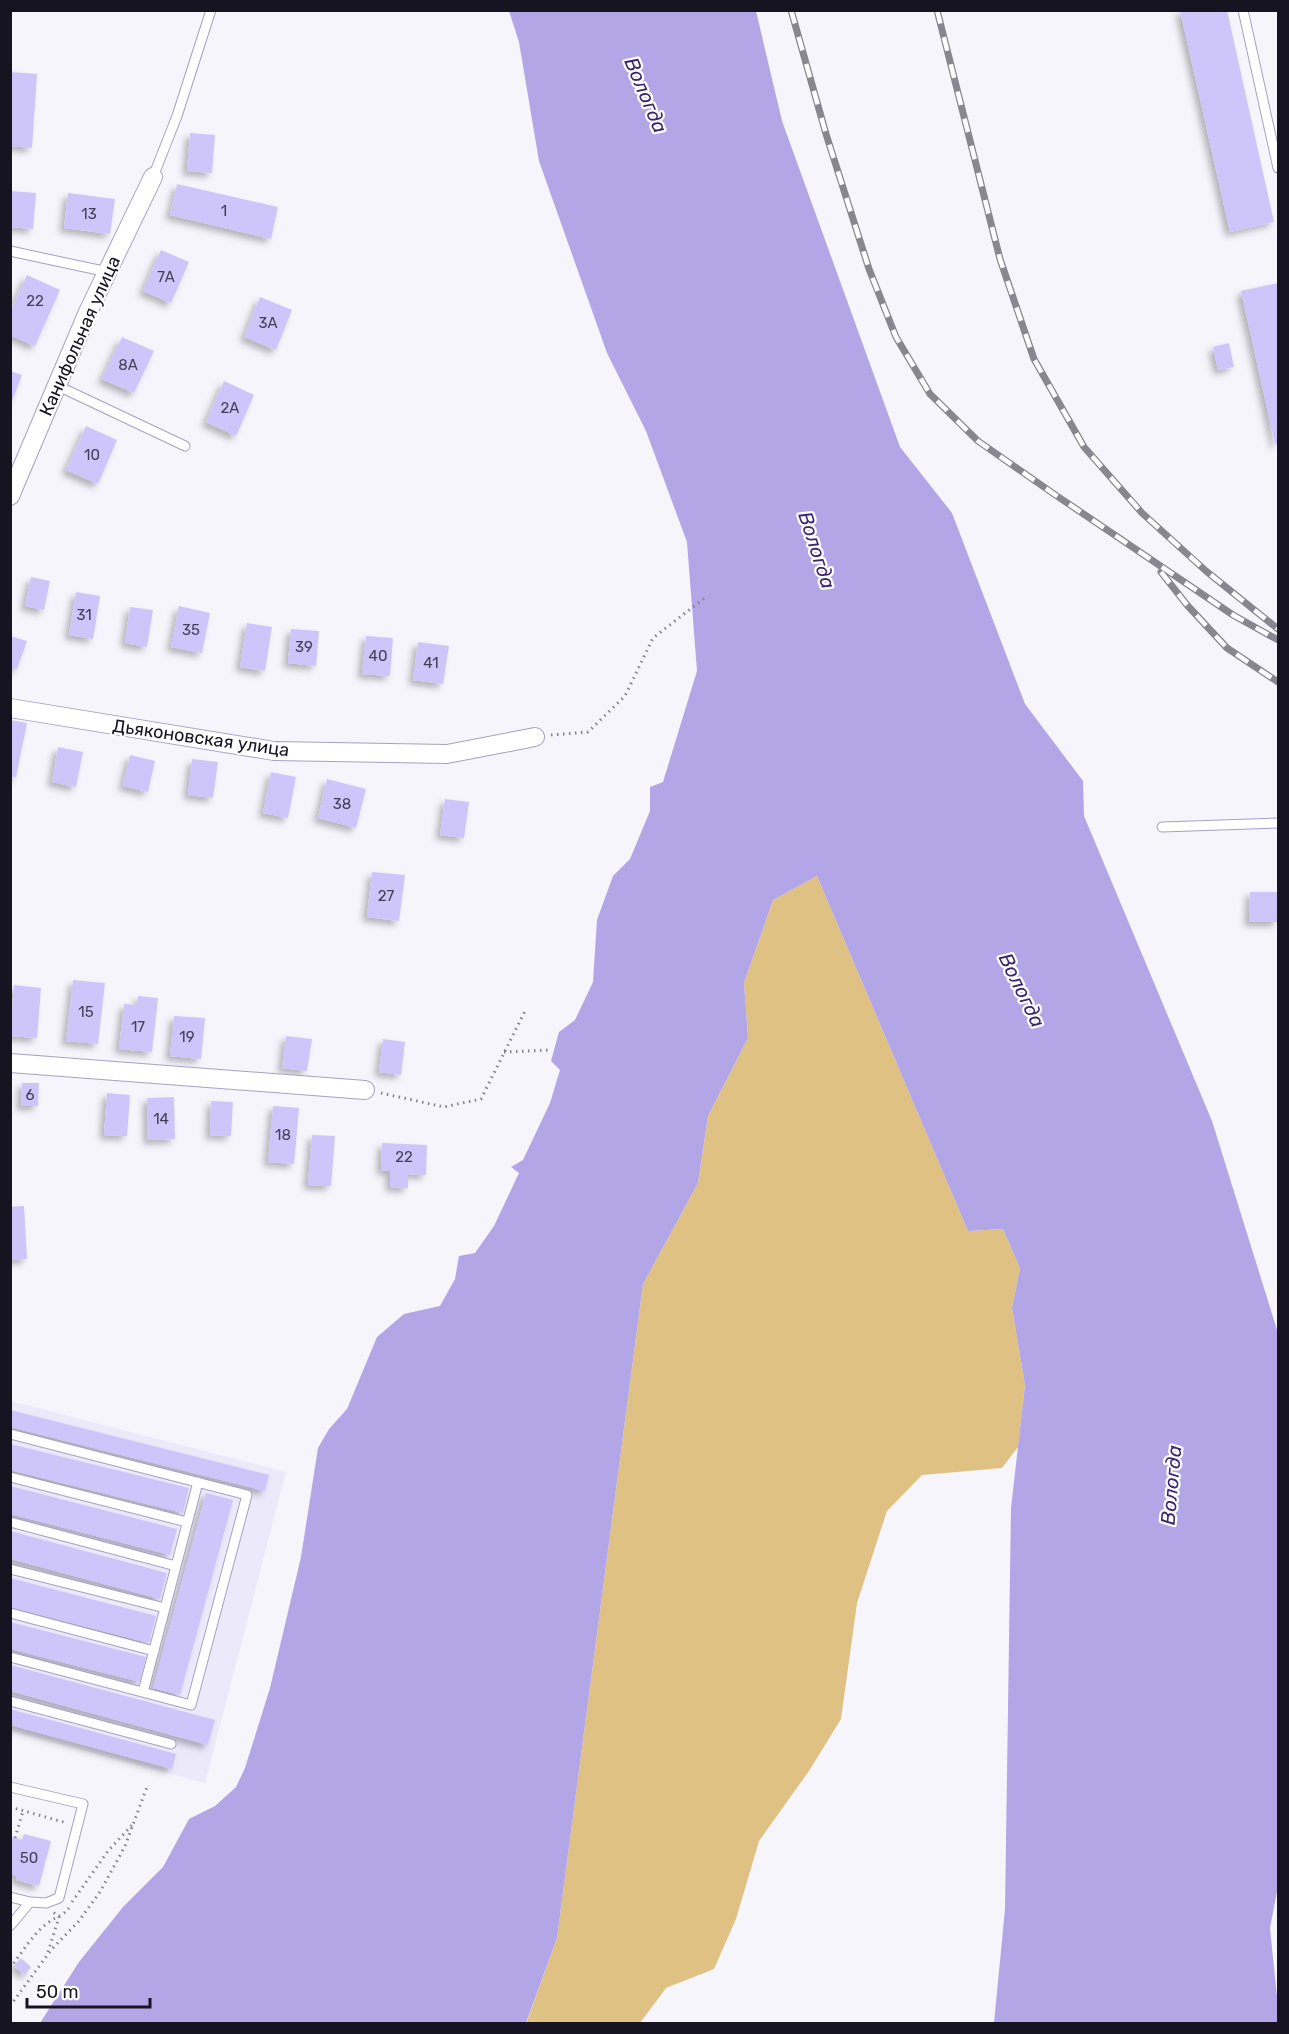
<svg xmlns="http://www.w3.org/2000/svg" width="1289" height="2034" viewBox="0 0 1289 2034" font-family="Rubik,sans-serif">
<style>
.built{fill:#ebe9fa}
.green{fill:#e0c184}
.water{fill:#b2a6e6}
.building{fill:#cec5fa;filter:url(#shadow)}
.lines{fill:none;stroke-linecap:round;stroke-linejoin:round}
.lane-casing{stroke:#a6a1c3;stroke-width:11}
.street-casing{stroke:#a6a1c3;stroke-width:20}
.path{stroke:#83828b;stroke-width:3;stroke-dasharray:1.5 4.5;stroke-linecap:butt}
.lane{stroke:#fff;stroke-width:9}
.street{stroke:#fff;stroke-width:18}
.rail-casing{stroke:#888790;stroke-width:7}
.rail{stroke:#fff;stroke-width:4.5;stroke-dasharray:14;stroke-linecap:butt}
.labels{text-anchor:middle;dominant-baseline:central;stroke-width:4.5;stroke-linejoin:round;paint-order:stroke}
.number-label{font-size:15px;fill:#444056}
.street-label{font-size:18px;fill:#161420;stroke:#fff}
.water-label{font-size:20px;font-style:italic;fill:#3c2670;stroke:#fff}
</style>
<defs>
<filter id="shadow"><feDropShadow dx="-4.5" dy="4.5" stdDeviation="3" flood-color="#0004"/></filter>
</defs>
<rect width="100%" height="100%" fill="#f6f5fc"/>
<path class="built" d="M 10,1401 L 286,1472 L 205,1783 L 11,1731 Z"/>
<path class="green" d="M 817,876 L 968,1231 L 1003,1229 L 1020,1268 L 1012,1308 L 1025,1385 L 1018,1447 L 1002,1468 L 922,1475 L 887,1511 L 857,1603 L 841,1719 L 809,1771 L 759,1841 L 736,1919 L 714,1969 L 666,1988 L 640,2023 L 526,2024 L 557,1938 L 643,1284 L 698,1183 L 708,1116 L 748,1038 L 744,983 L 773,900 Z"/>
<path class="water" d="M 509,11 L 756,11 L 782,121 L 900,447 L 952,513 L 1025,704 L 1083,781 L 1084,816 L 1212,1121 L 1278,1333 L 1278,1886 L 1270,1928 L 1278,2007 L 1278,2023 L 994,2023 L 1005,1909 L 1011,1508 L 1025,1385 L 1012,1308 L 1020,1268 L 1003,1229 L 968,1231 L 817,876 L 773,900 L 744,983 L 748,1038 L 708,1116 L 698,1183 L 643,1284 L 557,1938 L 526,2023 L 40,2023 L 79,1962 L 123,1907 L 163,1867 L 189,1819 L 215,1806 L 236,1787 L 245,1768 L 270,1688 L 301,1557 L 318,1448 L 329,1429 L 347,1409 L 377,1337 L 404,1314 L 440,1306 L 455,1279 L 459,1256 L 475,1253 L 494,1226 L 519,1173 L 511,1167 L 523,1160 L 550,1103 L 560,1070 L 551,1061 L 559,1032 L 575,1020 L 593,982 L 597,920 L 613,876 L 630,859 L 650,811 L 650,787 L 663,782 L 697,671 L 687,542 L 646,431 L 607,353 L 539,161 L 519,42 Z"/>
<path class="building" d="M 1180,10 L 1227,10 L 1274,222 L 1230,232 Z
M 10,72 L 37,74 L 32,148 L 10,146 Z
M 190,133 L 215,135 L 212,173 L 187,171 Z
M 177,184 L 278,207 L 271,239 L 170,215 Z
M 10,191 L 36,193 L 33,229 L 10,227 Z
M 68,193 L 115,199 L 110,234 L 64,228 Z
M 161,250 L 189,262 L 171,303 L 143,291 Z
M 27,275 L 60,290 L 35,346 L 10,335 L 10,312 Z
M 1278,283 L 1278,444 L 1275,444 L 1241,291 Z
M 260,297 L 292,310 L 276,350 L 244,337 Z
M 122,337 L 154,351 L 134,393 L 102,379 Z
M 1229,343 L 1234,367 L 1218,370 L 1213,347 Z
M 10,371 L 22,375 L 11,404 L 10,404 Z
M 224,381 L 254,395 L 236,436 L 206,422 Z
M 86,426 L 117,440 L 98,484 L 66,470 Z
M 31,577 L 50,581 L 44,610 L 25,606 Z
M 76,592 L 100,596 L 93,639 L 69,635 Z
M 179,606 L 210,613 L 202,653 L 171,647 Z
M 130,607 L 153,610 L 147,647 L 125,643 Z
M 247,623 L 272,627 L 265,671 L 240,667 Z
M 291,629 L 319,631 L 316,666 L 288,663 Z
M 10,636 L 27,641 L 17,669 L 10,667 Z
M 366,636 L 393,638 L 390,676 L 362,674 Z
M 418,642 L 449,646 L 443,684 L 413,680 Z
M 10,720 L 27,723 L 16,777 L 10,776 Z
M 58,747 L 83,752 L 76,787 L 52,782 Z
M 130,755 L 155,761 L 148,792 L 123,786 Z
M 192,759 L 218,762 L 213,798 L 188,795 Z
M 271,772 L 296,777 L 288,818 L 263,813 Z
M 327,779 L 366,789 L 356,828 L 318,818 Z
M 445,799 L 469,802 L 464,838 L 440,835 Z
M 372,872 L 405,875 L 399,921 L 367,917 Z
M 1250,892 L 1278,892 L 1278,922 L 1249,922 Z
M 73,980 L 105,983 L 98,1044 L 66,1041 Z
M 14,985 L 41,988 L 37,1038 L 10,1036 Z
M 138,996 L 158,998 L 152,1052 L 119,1049 L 124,1004 L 137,1005 Z
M 174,1016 L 205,1018 L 201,1059 L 170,1056 Z
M 286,1036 L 312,1039 L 307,1071 L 282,1068 Z
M 383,1039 L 405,1042 L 401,1075 L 379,1072 Z
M 22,1083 L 39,1083 L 38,1106 L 21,1106 Z
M 107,1093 L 130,1095 L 127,1136 L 104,1135 Z
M 174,1097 L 175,1139 L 148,1140 L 147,1098 Z
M 211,1101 L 233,1102 L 231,1136 L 210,1135 Z
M 273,1106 L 299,1108 L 294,1164 L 268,1162 Z
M 312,1135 L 335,1136 L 331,1186 L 308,1185 Z
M 382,1143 L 427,1145 L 426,1175 L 408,1174 L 408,1188 L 390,1187 L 390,1171 L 381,1170 Z
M 24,1206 L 27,1259 L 10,1260 L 10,1207 Z
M 10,1410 L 269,1475 L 265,1491 L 10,1427 Z
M 10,1444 L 189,1488 L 183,1513 L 10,1470 Z
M 10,1486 L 177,1529 L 170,1555 L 10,1514 Z
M 206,1493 L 233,1500 L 180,1695 L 153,1688 Z
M 10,1531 L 167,1573 L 160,1599 L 10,1559 Z
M 10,1578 L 156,1616 L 149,1643 L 10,1607 Z
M 10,1622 L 146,1657 L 140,1682 L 10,1649 Z
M 10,1665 L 215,1720 L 208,1745 L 10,1691 Z
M 10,1709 L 176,1754 L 172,1769 L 10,1725 Z
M 24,1834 L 51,1841 L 39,1886 L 16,1880 L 17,1876 L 10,1874 L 10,1837 L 22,1840 Z
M 21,1958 L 31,1967 L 25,1975 L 14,1966 Z"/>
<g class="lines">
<g class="lane-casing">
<path id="lane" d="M 1243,10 L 1278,168
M 153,177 L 177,116 L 211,10
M 10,251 L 108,272
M 58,386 L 185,446
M 1162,827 L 1278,823
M 10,1434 L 247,1495 L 191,1705 L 10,1657
M 10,1477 L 187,1522
M 10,1522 L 176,1566
M 10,1569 L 165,1608
M 10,1613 L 154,1651
M 143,1692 L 198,1482
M 10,1701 L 171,1744
M 10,1787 L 83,1804 L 59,1898 L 46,1903 L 30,1902
M 10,1897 L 30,1902 L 10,1926"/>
</g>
<g class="street-casing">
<path id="street" d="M 10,496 L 88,312 L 153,177
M 10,708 L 274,751 L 447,754 L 535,737
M 10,1063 L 365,1090"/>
</g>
<path class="path" d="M 551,735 L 588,732 L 625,696 L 653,638 L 706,597
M 504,1052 L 549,1050
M 381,1093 L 444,1107 L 481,1099 L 525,1011
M 10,1807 L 67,1823
M 15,1838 L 23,1811
M 72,1902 L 108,1851 L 132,1825
M 48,1952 L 59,1917 L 53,1912
M 10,1968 C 22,1953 33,1933 49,1922 C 57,1916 62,1917 69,1908
M 10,2006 L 51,1950 L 78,1922 L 100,1892 L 125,1846 L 147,1787"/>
<use href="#lane" class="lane"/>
<use href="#street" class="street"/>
<g class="rail-casing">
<path id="rail" d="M 791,10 L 826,134 L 869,269 L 896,337 L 930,394 L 978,441 L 1054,494 L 1233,615 L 1278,640
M 937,10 L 1000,259 L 1034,359 L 1084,447 L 1142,513 L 1206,571 L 1278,629
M 1161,572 L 1187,605 L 1227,648 L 1278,682"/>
</g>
<use href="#rail" class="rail"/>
</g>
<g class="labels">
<g class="number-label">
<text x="224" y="211">1</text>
<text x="89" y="214">13</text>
<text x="166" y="277">7А</text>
<text x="35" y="301">22</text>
<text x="268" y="323">3А</text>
<text x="128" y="365">8А</text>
<text x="230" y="408">2А</text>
<text x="92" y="455">10</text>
<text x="84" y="615">31</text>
<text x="191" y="630">35</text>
<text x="304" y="647">39</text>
<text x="378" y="656">40</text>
<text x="431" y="663">41</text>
<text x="342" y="804">38</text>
<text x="386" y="896">27</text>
<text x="86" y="1012">15</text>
<text x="138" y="1027">17</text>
<text x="187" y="1037">19</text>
<text x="30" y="1095">6</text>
<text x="161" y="1119">14</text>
<text x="283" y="1135">18</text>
<text x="404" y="1157">22</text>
<text x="29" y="1858">50</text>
</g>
<g class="street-label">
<text transform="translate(80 336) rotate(-66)">Канифольная улица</text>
<text transform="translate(201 738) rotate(8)">Дьяконовская улица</text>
</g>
<g class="water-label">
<text transform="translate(646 95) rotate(67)">Вологда</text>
<text transform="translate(817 550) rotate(72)">Вологда</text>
<text transform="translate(1022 990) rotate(64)">Вологда</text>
<text transform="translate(1171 1485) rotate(-85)">Вологда</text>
</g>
</g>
<rect width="1289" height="2034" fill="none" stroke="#161420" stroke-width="24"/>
<path d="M27 1998v9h123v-9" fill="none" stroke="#161420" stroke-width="3"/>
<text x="36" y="1998" font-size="18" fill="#161420" stroke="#ffffff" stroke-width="4.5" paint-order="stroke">50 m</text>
</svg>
